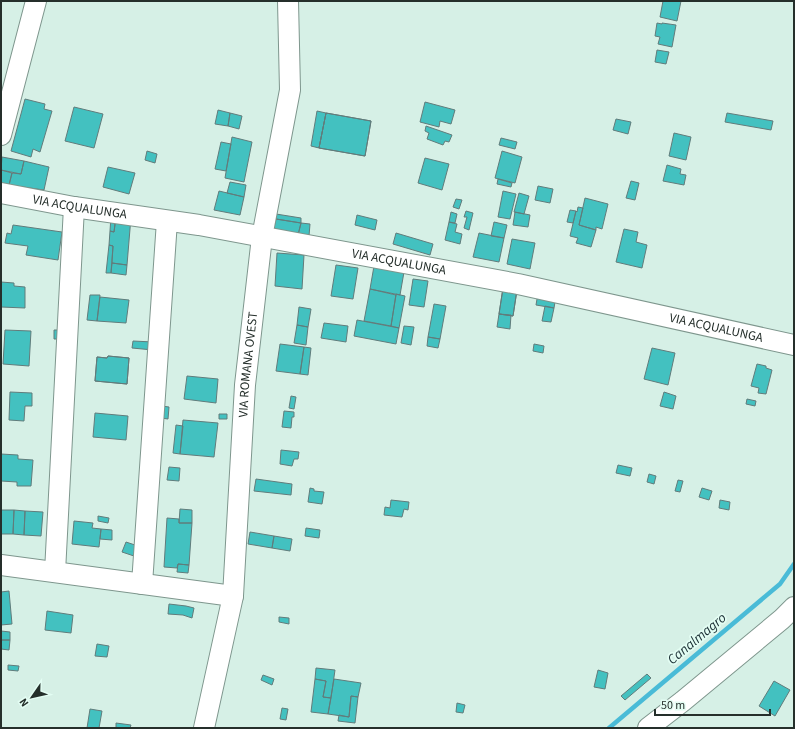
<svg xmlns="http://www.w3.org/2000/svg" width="795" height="729" viewBox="0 0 795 729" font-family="'Source Sans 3',sans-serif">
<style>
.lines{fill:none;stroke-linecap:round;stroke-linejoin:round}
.stream{stroke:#49bbd7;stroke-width:4.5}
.building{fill:#43c1c0;stroke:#617c7b}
.minor-casing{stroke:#7e968d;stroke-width:22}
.minor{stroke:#fff;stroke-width:20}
.labels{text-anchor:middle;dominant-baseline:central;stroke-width:3.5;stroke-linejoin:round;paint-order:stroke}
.street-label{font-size:13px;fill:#252f2b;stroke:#e3fdf3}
.water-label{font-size:14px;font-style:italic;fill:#1c3035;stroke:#e3fdf3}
</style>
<rect width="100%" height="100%" fill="#d6f0e6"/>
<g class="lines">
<path class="stream" d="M 609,728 L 780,584 L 794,564"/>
</g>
<path class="building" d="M 663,1 L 681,1 L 677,21 L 660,17 Z
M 657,23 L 662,24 L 662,23 L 676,25 L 672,47 L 658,44 L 660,37 L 655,36 Z
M 657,50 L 669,52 L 666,64 L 655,62 Z
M 25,99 L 45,104 L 44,109 L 52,111 L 40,152 L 33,149 L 31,157 L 11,151 Z
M 425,102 L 455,110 L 451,124 L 440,121 L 439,127 L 420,122 Z
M 74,107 L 103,114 L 94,148 L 65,141 Z
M 218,110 L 230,113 L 228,126 L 215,124 Z
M 317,111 L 326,113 L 319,148 L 311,146 Z
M 230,113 L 242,116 L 239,129 L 228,126 Z
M 326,113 L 371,121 L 365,156 L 319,148 Z
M 326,113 L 371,121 L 365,156 L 319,148 Z
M 727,113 L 773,121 L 771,130 L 725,122 Z
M 616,119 L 631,122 L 628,134 L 613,130 Z
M 426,126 L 452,135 L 449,142 L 445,141 L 443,145 L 427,139 L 429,133 L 425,131 Z
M 674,133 L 691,137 L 686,160 L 669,156 Z
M 232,137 L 252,142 L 244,182 L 225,178 Z
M 501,138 L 517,142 L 515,149 L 499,145 Z
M 221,142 L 231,144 L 226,171 L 215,169 Z
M 147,151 L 157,154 L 155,163 L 145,160 Z
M 502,151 L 522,157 L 515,183 L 495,178 Z
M 2,157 L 24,161 L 21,174 L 1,170 Z
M 425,158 L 449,164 L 442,190 L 418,183 Z
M 24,161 L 49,167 L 44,190 L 9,185 L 12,173 L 21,174 Z
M 667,165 L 681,169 L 680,174 L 686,175 L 684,185 L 663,181 Z
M 108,167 L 135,173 L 129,194 L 103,187 Z
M 1,170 L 12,173 L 9,185 L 1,183 Z
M 498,179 L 512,183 L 511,187 L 497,184 Z
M 631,181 L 639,183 L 635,200 L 626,198 Z
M 230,182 L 246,185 L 244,197 L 227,193 Z
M 538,186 L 553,189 L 550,203 L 535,200 Z
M 219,191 L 244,197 L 240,215 L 214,210 Z
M 503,191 L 516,194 L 510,219 L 498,217 Z
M 519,193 L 529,196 L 524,214 L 514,212 Z
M 585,198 L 608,204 L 602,229 L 596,227 L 596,230 L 579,225 Z
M 456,199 L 462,200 L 459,209 L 453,207 Z
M 578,207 L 583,208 L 579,225 L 596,230 L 591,247 L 576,243 L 578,238 L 570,236 L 576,211 L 577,212 Z
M 570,210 L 576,211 L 573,223 L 567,222 Z
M 466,211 L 473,213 L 469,230 L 464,228 L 467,217 L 464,217 Z
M 451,212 L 457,214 L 455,223 L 449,222 Z
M 515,212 L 530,215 L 528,227 L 513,225 Z
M 276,214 L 301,218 L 301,223 L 276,219 Z
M 357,215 L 377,220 L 375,230 L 355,225 Z
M 111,216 L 116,217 L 114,232 L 110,231 Z
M 116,216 L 131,217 L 127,265 L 112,263 L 113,246 L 109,245 L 110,231 L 114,232 Z
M 276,219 L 301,223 L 298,235 L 273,231 Z
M 449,222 L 457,224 L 455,232 L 462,234 L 460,244 L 445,240 Z
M 494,222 L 507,225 L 504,238 L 491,236 Z
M 301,223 L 310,224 L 309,236 L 298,235 Z
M 13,225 L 62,232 L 58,260 L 26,255 L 28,246 L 5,243 L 7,233 L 11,234 Z
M 624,229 L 638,232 L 636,242 L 647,245 L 642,268 L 616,262 Z
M 396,233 L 433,244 L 430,255 L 393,244 Z
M 479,233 L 504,238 L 499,262 L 473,257 Z
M 512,239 L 535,243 L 530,269 L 507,264 Z
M 109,245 L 113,246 L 111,273 L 106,273 Z
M 277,253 L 304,255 L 302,289 L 275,286 Z
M 112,263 L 127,265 L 126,275 L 111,273 Z
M 336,265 L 358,268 L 353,299 L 331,296 Z
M 374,266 L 404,272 L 400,295 L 370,289 Z
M 413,279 L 428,281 L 424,307 L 409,305 Z
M 1,282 L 14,283 L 14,286 L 25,287 L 25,308 L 1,307 Z
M 503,288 L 517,290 L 513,316 L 499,314 Z
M 503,288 L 517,290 L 513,316 L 499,314 Z
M 370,289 L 396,295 L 391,326 L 364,321 Z
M 538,293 L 556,296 L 554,308 L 536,305 Z
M 396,294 L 405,296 L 399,328 L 391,326 Z
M 90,295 L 100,295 L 97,321 L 87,320 Z
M 100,297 L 129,300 L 126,323 L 97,321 Z
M 434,304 L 446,306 L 440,339 L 428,337 Z
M 545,306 L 554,308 L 551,322 L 542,321 Z
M 299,307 L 311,309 L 308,327 L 297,325 Z
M 499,314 L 511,315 L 510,329 L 497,327 Z
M 357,320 L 399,328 L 396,344 L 354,336 Z
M 324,323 L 348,326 L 346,342 L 321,338 Z
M 297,325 L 308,327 L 306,345 L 294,343 Z
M 404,326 L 414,327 L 411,345 L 401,343 Z
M 5,330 L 31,331 L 29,366 L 3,364 Z
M 54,330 L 60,330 L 59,339 L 54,339 Z
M 428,337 L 440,339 L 438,348 L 427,346 Z
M 133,341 L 153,342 L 153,350 L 132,348 Z
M 280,344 L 304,347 L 300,374 L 276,371 Z
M 534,344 L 544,346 L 543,353 L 533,351 Z
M 304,347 L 311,348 L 308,375 L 300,374 Z
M 652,348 L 675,353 L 668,385 L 644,379 Z
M 108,356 L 129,358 L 127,384 L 95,381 L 97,357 L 107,358 Z
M 108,356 L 129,358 L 127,384 L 95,381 L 97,357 L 107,358 Z
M 757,364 L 766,366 L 766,368 L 772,370 L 766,394 L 758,393 L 759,388 L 751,386 Z
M 187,376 L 218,379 L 216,403 L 184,399 Z
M 10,392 L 32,393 L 32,406 L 25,406 L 24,421 L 9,420 Z
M 664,392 L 676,396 L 673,409 L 660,406 Z
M 291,396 L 296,397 L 294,409 L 289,408 Z
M 747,399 L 756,401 L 755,406 L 746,404 Z
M 162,406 L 169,407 L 168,419 L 161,418 Z
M 284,411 L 294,412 L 294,417 L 292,417 L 291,428 L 282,427 Z
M 95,413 L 128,416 L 126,440 L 93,437 Z
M 219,414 L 227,414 L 227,419 L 219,419 Z
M 183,420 L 218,423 L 214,457 L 180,454 Z
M 176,425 L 183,426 L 180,454 L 173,453 Z
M 281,450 L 299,452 L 298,459 L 294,459 L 292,466 L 280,464 Z
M 1,454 L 18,455 L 18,459 L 33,460 L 31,486 L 17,486 L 17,482 L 1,481 Z
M 618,465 L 632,468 L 630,476 L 616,473 Z
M 169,467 L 180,468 L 179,481 L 167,480 Z
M 649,474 L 656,476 L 654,484 L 647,482 Z
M 256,479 L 292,484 L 291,495 L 254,491 Z
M 678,480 L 683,481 L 680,492 L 675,491 Z
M 310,488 L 314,489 L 314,491 L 324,492 L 322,504 L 308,502 Z
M 702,488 L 712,491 L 709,500 L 699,497 Z
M 391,500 L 409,502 L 408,510 L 404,509 L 402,517 L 384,515 L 385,507 L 390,508 Z
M 720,500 L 730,502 L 729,510 L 719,508 Z
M 180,509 L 192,510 L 192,523 L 179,523 Z
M 1,510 L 14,510 L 13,534 L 1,534 Z
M 14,510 L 25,511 L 24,535 L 13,534 Z
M 25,511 L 43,512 L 41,536 L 24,535 Z
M 98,516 L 109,518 L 108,523 L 98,521 Z
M 167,518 L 179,519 L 179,523 L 192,523 L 189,565 L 178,564 L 177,568 L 164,567 Z
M 74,521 L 93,523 L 92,528 L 101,529 L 99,547 L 72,544 Z
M 306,528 L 320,530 L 319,538 L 305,536 Z
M 101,529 L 112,530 L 112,540 L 100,539 Z
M 250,532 L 274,536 L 272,548 L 248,544 Z
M 274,536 L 292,539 L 290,551 L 272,548 Z
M 126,542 L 138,546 L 134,556 L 122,552 Z
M 178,564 L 189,565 L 188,573 L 177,572 Z
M 9,591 L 12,624 L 1,625 L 1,592 Z
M 169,604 L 186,606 L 194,608 L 192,618 L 183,615 L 168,614 Z
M 47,611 L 73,615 L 71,633 L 45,630 Z
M 279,617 L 289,618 L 289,624 L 279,622 Z
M 1,631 L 10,632 L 10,640 L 1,640 Z
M 1,640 L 10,640 L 9,650 L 1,649 Z
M 97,644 L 109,646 L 107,657 L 95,656 Z
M 8,665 L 19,666 L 18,671 L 8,670 Z
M 316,668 L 335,670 L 331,698 L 323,697 L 326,681 L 315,679 Z
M 598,670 L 608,673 L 605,689 L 594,687 Z
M 647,674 L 651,678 L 625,700 L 621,696 Z
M 263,675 L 274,679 L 272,685 L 261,680 Z
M 315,679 L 326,681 L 323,697 L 331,698 L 328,714 L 311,712 Z
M 334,679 L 361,683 L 358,697 L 351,696 L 349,717 L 328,714 Z
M 774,681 L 790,690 L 775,716 L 759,706 Z
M 351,696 L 358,697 L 355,723 L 338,721 L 339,715 L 349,717 Z
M 457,703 L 465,705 L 463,713 L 456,712 Z
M 282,708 L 288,709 L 286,720 L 280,719 Z
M 90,709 L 102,711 L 99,728 L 87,728 Z
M 116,723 L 131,725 L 130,728 L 116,728 Z"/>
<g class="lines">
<g class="minor-casing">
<g id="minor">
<path d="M 1,135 L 36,1"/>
<path id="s1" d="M 1,193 L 74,207 L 199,225 L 518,284 L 794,345"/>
<path d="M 1,565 L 233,596"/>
<path d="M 55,572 L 74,207"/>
<path d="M 142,584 L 167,221"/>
<path id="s2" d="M 204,728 L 233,596 L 245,385 L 262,237 L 290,90 L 288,1"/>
<path d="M 648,728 L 683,701 L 782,619 L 794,607"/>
</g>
</g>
<use href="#minor" class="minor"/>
</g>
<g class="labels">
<g class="street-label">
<text stroke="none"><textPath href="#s1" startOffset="80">VIA ACQUALUNGA</textPath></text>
<text stroke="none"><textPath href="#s1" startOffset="404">VIA ACQUALUNGA</textPath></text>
<text stroke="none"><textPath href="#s1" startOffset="728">VIA ACQUALUNGA</textPath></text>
<text stroke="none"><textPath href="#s2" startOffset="367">VIA ROMANA OVEST</textPath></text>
</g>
<g class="water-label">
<text transform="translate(697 639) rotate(-40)">Canalmagro</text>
</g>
</g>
<rect width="795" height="729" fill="none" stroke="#252f2b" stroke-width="4"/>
<g transform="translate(32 697) rotate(236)" stroke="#e3fdf3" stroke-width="3" paint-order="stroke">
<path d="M0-3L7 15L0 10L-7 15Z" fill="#252f2b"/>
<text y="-6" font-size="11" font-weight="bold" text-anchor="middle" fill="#252f2b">N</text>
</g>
<path d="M655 709v6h115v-6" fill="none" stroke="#252f2b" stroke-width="2"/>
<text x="661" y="709" font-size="12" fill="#252f2b" stroke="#e3fdf3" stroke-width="3" paint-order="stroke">50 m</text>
</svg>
